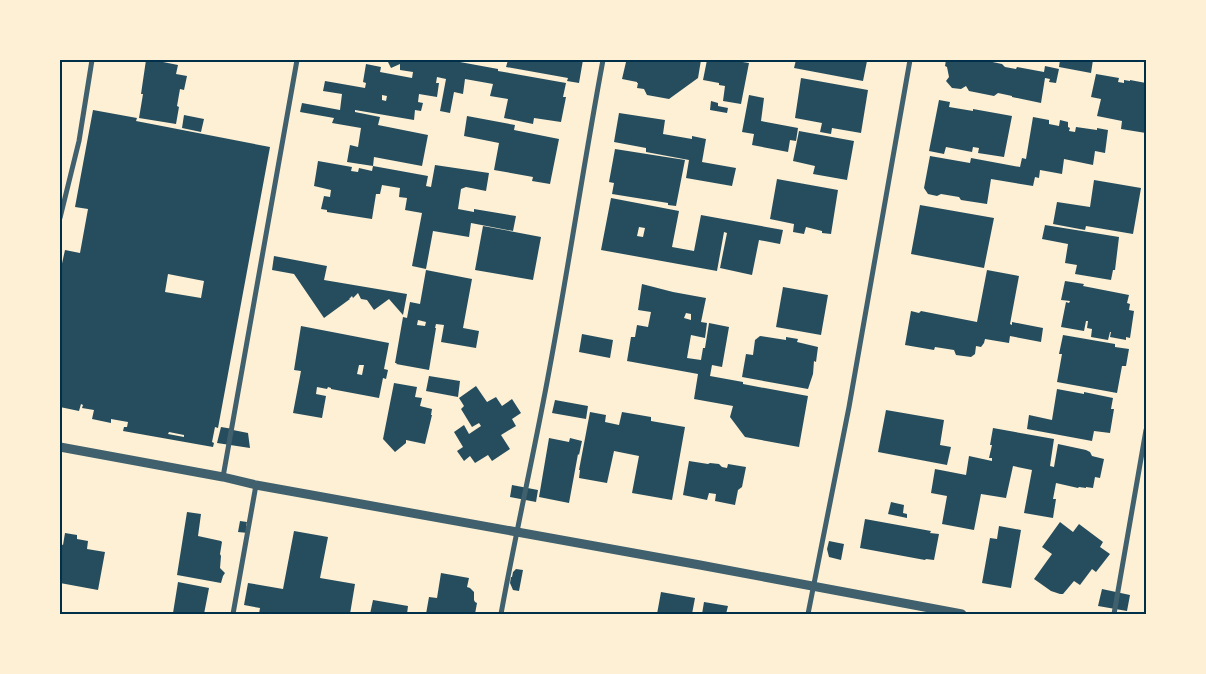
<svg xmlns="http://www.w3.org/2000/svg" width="1206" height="674" viewBox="0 0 1206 674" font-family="'Fira Sans',sans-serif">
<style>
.building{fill:#264d5e;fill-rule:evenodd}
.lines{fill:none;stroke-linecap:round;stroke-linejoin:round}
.minor{stroke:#3f606c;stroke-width:5}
.tertiary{stroke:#3f606c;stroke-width:9}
.neatline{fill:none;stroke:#003049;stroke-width:2}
</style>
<rect width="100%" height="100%" fill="#fdf0d5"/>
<path class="building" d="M 146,60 L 153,60 L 178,65 L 176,74 L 187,76 L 184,90 L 180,89 L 177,106 L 179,107 L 176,124 L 139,118 L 143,94 L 141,94 Z
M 387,60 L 449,60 L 498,69 L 498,71 L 566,83 L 563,97 L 566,97 L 561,122 L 534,118 L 533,124 L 504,118 L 508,99 L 490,96 L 493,84 L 465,79 L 463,94 L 454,92 L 450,113 L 440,111 L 446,79 L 437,77 L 436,83 L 439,83 L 437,97 L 419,94 L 418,102 L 423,103 L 421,111 L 415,110 L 414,120 L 355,110 L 355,112 L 380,117 L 378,125 L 428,135 L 422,166 L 374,157 L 373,166 L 347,162 L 350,145 L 358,147 L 361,128 L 332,123 L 334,118 L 300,112 L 302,103 L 340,110 L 342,94 L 323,91 L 325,81 L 365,88 L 366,83 L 363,82 L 366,64 L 381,67 L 380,72 L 412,78 L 413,72 L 400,70 L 400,64 L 391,68 ZM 382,95 L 387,96 L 386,101 L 382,100 Z
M 508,60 L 583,60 L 579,83 L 567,81 L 568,78 L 506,67 Z
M 622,60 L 701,60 L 698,78 L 669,99 L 647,95 L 644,89 L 637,88 L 638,83 L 637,83 L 637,82 L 622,79 L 626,62 L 622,62 Z
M 707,60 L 730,60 L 749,63 L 741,104 L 723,101 L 725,86 L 719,85 L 719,83 L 703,80 Z
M 796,60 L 862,60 L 867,61 L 863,81 L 794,68 Z
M 946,60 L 983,60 L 1002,64 L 1005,67 L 1016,69 L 1017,67 L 1044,72 L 1045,66 L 1059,69 L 1056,83 L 1049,82 L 1050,79 L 1045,78 L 1041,103 L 1012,97 L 1012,96 L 998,93 L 994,96 L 969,91 L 966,86 L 961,89 L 952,88 L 946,81 L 949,77 L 947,67 L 945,66 Z
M 1060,60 L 1093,60 L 1091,73 L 1059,67 Z
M 1096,74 L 1119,78 L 1118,82 L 1124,83 L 1124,80 L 1130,81 L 1130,80 L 1146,83 L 1146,133 L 1121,129 L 1122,121 L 1097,116 L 1101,99 L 1091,97 Z
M 801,78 L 868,90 L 861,133 L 832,128 L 831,134 L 820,132 L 822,123 L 795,118 Z
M 749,95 L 764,98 L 761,121 L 798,128 L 796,141 L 790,140 L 788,152 L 752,145 L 754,134 L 742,132 Z
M 939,100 L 950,102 L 949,107 L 973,111 L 973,109 L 1012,116 L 1004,157 L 978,153 L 979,148 L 973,147 L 972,152 L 946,147 L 944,154 L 929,151 Z
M 711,101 L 718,103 L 718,106 L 728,108 L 727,113 L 710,110 Z
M 93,110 L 137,118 L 136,121 L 270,147 L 218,428 L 215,427 L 212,442 L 214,443 L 213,447 L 123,431 L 124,427 L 127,427 L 128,422 L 111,419 L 111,423 L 92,419 L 94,410 L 82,408 L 83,405 L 81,404 L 79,411 L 60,407 L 60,267 L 61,268 L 65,250 L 80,253 L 88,209 L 75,207 ZM 168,274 L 204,281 L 201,298 L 165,292 ZM 169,432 L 184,435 L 184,437 L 168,434 Z
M 619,113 L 665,120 L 663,134 L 692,139 L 692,136 L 706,139 L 702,162 L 736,168 L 732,186 L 686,178 L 689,160 L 646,152 L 646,148 L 614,142 Z
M 184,115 L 204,119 L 201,132 L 182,128 Z
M 467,116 L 515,125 L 514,130 L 559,139 L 550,184 L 532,181 L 533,177 L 494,170 L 499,143 L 464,136 Z
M 1033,117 L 1049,120 L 1049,124 L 1059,126 L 1060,120 L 1068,122 L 1068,127 L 1070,128 L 1069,131 L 1075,132 L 1076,127 L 1097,130 L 1097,128 L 1108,130 L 1105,153 L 1095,151 L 1093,165 L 1064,159 L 1062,174 L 1040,170 L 1039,178 L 1035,177 L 1033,186 L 991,179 L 987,204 L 961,200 L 959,197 L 941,194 L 937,196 L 928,194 L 924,188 L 930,156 L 970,163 L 971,158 L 1020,167 L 1022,158 L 1026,159 Z
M 799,131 L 854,141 L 847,180 L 813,174 L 815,166 L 793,161 Z
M 615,149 L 685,160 L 676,206 L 668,205 L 668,203 L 612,194 L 614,183 L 609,182 Z
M 318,161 L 352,167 L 351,171 L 358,172 L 359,168 L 372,171 L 373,166 L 428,176 L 426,186 L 431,187 L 435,165 L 489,173 L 486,191 L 466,187 L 461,189 L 458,209 L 474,212 L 474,209 L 516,216 L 513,231 L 471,223 L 469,237 L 433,231 L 426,269 L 412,266 L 422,213 L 405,210 L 407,198 L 399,197 L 400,188 L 382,185 L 380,194 L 376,194 L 372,219 L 327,212 L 327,210 L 321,209 L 324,196 L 330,197 L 331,190 L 314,186 Z
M 777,179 L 838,190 L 831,234 L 822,233 L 822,231 L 806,227 L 804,234 L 793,232 L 794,224 L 770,219 Z
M 1094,180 L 1141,188 L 1133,234 L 1086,226 L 1085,230 L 1053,224 L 1057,202 L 1090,207 Z
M 611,198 L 679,211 L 672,247 L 694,251 L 701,215 L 783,230 L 780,244 L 759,240 L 752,275 L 720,268 L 727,233 L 724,232 L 717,271 L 601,250 ZM 639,227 L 645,228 L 643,237 L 637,236 Z
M 920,205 L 994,218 L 984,268 L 911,254 Z
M 1045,225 L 1119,237 L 1115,270 L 1113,270 L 1111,280 L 1075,274 L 1077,265 L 1065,263 L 1068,244 L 1042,239 Z
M 483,226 L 541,237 L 533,280 L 475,270 Z
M 274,256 L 327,266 L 324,280 L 407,294 L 403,315 L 389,299 L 374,310 L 367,300 L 361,299 L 358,293 L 353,298 L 352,296 L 349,299 L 350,299 L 324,318 L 294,274 L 272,270 Z
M 426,270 L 472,279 L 463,328 L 479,331 L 476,348 L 441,342 L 444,325 L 436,324 L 435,328 L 436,328 L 429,370 L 396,364 L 397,363 L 395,363 L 403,317 L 407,318 L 410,302 L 420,304 ZM 418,320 L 426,322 L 425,326 L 417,325 Z
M 987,270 L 1019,276 L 1010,324 L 1012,325 L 1012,322 L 1043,328 L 1041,342 L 1010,336 L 1009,343 L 985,339 L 984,343 L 981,347 L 976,346 L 975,354 L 971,357 L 956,355 L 954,350 L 935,347 L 934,350 L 905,345 L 911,311 L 919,313 L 921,311 L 977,322 Z
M 1065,281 L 1084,284 L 1083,286 L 1129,295 L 1127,303 L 1130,304 L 1129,310 L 1134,311 L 1130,338 L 1126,337 L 1126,340 L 1110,337 L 1111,332 L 1110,332 L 1108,340 L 1091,337 L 1092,329 L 1087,328 L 1088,321 L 1086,321 L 1084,331 L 1061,327 L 1066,302 L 1069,303 L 1070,301 L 1061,300 Z
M 642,284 L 673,292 L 706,298 L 701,322 L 707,323 L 705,338 L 691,335 L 687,358 L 701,360 L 703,348 L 705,348 L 709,323 L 729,327 L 722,367 L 712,365 L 710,376 L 743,382 L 743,384 L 808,396 L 799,447 L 745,437 L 730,417 L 733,406 L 694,399 L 698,374 L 627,361 L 631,337 L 635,337 L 637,325 L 648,327 L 651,312 L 638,310 ZM 686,313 L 691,314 L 691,320 L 684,318 Z
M 783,287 L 828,295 L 821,335 L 776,327 Z
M 301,326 L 389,343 L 384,369 L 388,370 L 386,379 L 383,378 L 379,398 L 331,389 L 331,388 L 328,387 L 327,389 L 317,387 L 316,394 L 326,396 L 322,418 L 293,413 L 301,371 L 294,370 ZM 359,365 L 364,365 L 362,375 L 357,374 Z
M 582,334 L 613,340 L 610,358 L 579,352 Z
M 1063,335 L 1115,344 L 1115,347 L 1129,349 L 1126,366 L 1122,366 L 1117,393 L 1057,382 L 1062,354 L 1059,354 Z
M 760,336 L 786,340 L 786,337 L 798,339 L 797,342 L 818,347 L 816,362 L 814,361 L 813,374 L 808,389 L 742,377 L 746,354 L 753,355 L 755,340 Z
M 429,376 L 460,381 L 458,397 L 426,391 Z
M 394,383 L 417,387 L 415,397 L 422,398 L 420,406 L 432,409 L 431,415 L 432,415 L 425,444 L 406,440 L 406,443 L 395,452 L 383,439 Z
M 476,386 L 487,402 L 496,397 L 502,406 L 512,399 L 521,413 L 512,419 L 516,426 L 501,435 L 510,449 L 492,461 L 488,455 L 475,463 L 470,456 L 464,461 L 457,451 L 463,447 L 454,432 L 464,425 L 469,434 L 481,426 L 479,423 L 472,427 L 461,409 L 464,406 L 459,398 Z
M 1057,389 L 1084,394 L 1084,392 L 1113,398 L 1111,409 L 1114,409 L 1110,433 L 1094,431 L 1092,441 L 1027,429 L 1029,415 L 1052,420 Z
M 555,400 L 588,406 L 586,419 L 552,413 Z
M 886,410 L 944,420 L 940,445 L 951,447 L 947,465 L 878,452 Z
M 590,412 L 606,415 L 605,422 L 619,425 L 622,412 L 651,417 L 651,421 L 685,427 L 672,500 L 632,493 L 639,456 L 614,451 L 607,483 L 579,478 L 580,470 L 579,470 Z
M 221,427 L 233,429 L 233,430 L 248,433 L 250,448 L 217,443 Z
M 993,428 L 1054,439 L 1050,466 L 1054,467 L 1058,444 L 1086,450 L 1090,452 L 1092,456 L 1104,459 L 1100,478 L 1095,477 L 1093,488 L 1086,487 L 1086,488 L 1079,487 L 1078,488 L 1056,483 L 1053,499 L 1056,499 L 1053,518 L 1024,513 L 1032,470 L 1013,466 L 1006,498 L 981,494 L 974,530 L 942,524 L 947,496 L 931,493 L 935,469 L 966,475 L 969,456 L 992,461 L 992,458 L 989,458 L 992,445 L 990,445 Z
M 549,438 L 569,442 L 570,438 L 582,441 L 579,455 L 578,454 L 569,503 L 539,497 Z
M 689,461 L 708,464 L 710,463 L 719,464 L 722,467 L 727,468 L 728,464 L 746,467 L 742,487 L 738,490 L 735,505 L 715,501 L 716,494 L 709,493 L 707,500 L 683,495 Z
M 512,485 L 538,490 L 536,502 L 510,497 Z
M 891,502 L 904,505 L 903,513 L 907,514 L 907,518 L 888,514 Z
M 187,512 L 201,514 L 198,536 L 221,541 L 222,542 L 220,554 L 221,556 L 220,568 L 225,573 L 223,576 L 221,583 L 177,575 Z
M 865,519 L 931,531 L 930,533 L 939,534 L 934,560 L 926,559 L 925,560 L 860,548 Z
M 240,521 L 247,522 L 246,526 L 248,528 L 248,533 L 238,532 Z
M 1060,522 L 1073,532 L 1079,524 L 1103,542 L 1100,547 L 1110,554 L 1096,572 L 1092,569 L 1080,585 L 1074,581 L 1063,594 L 1060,594 L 1051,591 L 1034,579 L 1052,554 L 1042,547 Z
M 999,526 L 1021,530 L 1011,588 L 982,583 L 990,538 L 997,539 Z
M 294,531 L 328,537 L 320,578 L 355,584 L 350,614 L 259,614 L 260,608 L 244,605 L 248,583 L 283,589 Z
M 65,533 L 77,535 L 77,539 L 88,541 L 87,549 L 105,552 L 98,590 L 60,583 L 60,550 L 61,544 L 63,545 Z
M 829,541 L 844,544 L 841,560 L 829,557 L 827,549 Z
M 516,569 L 523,570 L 519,591 L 513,590 L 510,583 L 511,577 L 512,577 L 513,572 Z
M 441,573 L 469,578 L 467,587 L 470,588 L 474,592 L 474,600 L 475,602 L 477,603 L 475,614 L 426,614 L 429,597 L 437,598 Z
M 178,582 L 209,588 L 204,614 L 180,614 L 173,613 Z
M 1102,589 L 1130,595 L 1127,611 L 1098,606 Z
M 661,592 L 695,598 L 692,614 L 657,614 Z
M 373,600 L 408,606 L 407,614 L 370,614 Z
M 704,602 L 728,606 L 726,614 L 702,614 Z"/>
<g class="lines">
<path class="minor" d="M 60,218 L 79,141 L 92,60
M 223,477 L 297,60
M 233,614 L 256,485
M 501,614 C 516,531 535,449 550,366 C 569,264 584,162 603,60
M 808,614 L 849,407 L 910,60
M 1114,614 L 1146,430"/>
<path class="tertiary" d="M 60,447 L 223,477 L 256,485 L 700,565 L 962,614"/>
</g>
<rect width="1206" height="674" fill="none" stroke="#fdf0d5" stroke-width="122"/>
<rect x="61" y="61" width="1084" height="552" class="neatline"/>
</svg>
